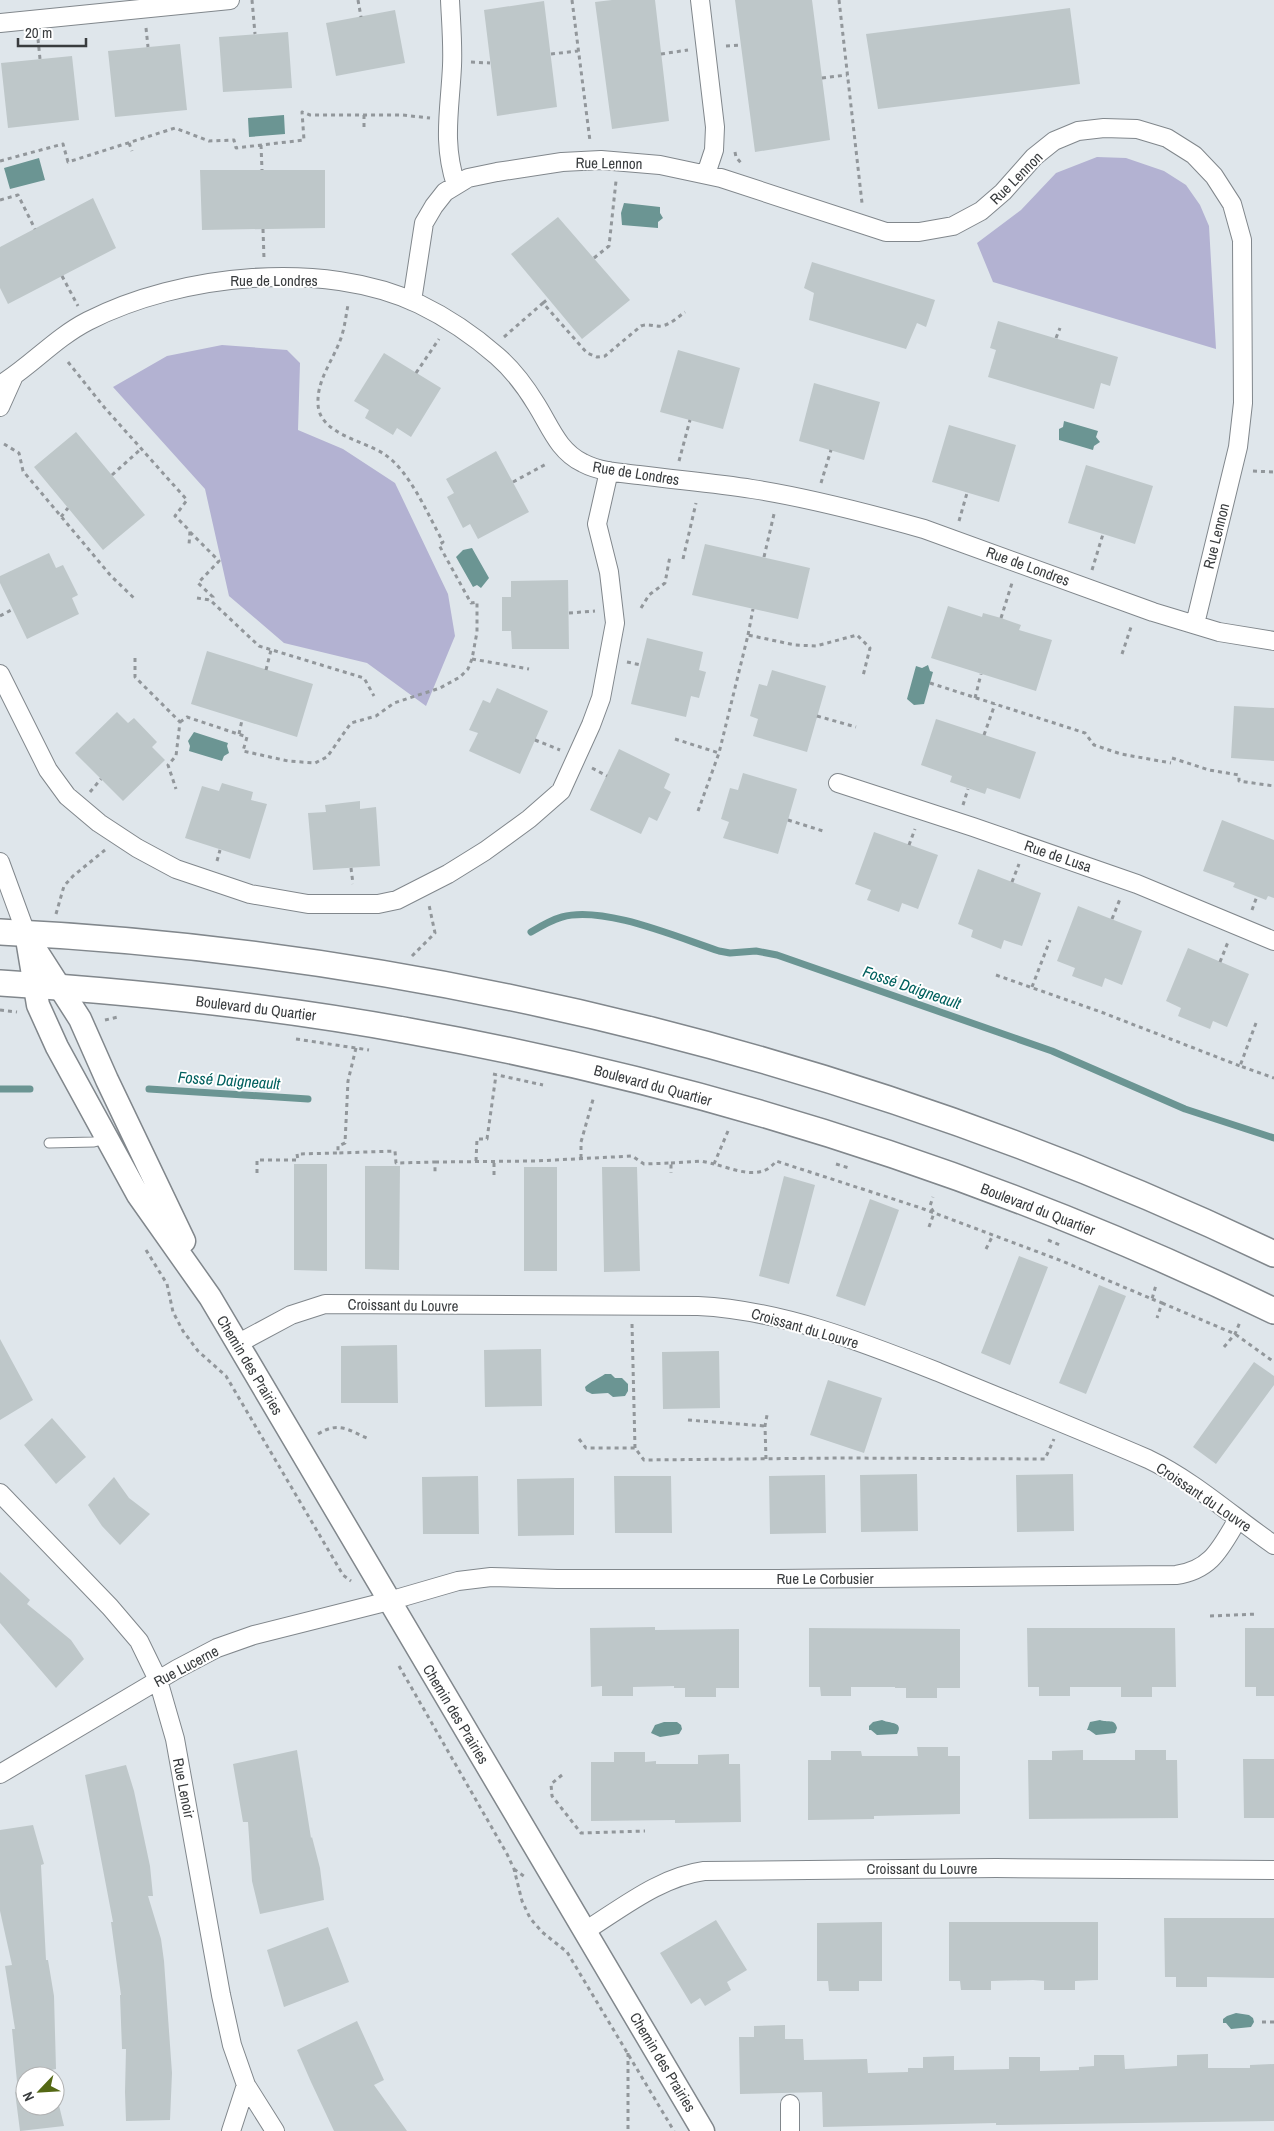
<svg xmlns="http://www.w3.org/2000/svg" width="1274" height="2131" viewBox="0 0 1274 2131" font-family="'Archivo Narrow',sans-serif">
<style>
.green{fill:#b3b2d2}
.water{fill:#6b9593}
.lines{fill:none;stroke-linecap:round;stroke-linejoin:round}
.stream{stroke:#6b9593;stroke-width:7}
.building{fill:#bec7c9}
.service-casing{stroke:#81878c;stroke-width:11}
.minor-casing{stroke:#81878c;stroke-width:20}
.tertiary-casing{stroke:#81878c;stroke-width:25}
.secondary-casing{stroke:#81878c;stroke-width:28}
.path{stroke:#92979b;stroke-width:3;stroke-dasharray:4 4;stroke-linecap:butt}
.service{stroke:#fff;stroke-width:9}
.minor{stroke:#fff;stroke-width:18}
.tertiary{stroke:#fff;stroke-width:22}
.secondary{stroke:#fff;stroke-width:25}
.labels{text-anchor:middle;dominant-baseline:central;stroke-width:4;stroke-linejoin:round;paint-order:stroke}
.street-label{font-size:15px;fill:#393c3e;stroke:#fff}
.water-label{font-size:16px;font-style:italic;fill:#00605e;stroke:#fff}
</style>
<rect width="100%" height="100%" fill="#dfe6eb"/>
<path class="green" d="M 1097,157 L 1126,158 L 1164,171 L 1186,185 L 1200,205 L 1209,226 L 1216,349 L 993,282 L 977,243 L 1021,210 L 1056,173 Z
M 222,345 L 287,350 L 300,363 L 298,430 L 343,449 L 395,483 L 448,594 L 455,636 L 426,706 L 367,663 L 284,643 L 229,596 L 205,489 L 113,387 L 167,356 Z"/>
<path class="water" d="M 284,115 L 285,134 L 249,137 L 248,118 Z
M 39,158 L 45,180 L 10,189 L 4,168 Z
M 624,203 L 660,207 L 660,213 L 663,218 L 658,222 L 658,228 L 622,225 L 621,213 Z
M 1064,421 L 1098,431 L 1096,437 L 1100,442 L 1094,446 L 1093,450 L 1059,440 L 1059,429 L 1063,427 Z
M 472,548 L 489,578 L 481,588 L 477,585 L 473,587 L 456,557 L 463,550 Z
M 928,665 L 930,671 L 933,672 L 924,704 L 914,705 L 907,699 L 916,666 L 922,668 Z
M 194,732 L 228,743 L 227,746 L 229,753 L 224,756 L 222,761 L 189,751 L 190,746 L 188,741 Z
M 605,1374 L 611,1374 L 615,1378 L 622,1378 L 628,1384 L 628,1391 L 625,1396 L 613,1397 L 608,1393 L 592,1394 L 586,1391 L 585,1387 C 591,1381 598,1379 605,1374 Z
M 882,1720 C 890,1724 904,1721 897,1734 L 877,1735 L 871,1730 L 869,1730 L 869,1726 L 873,1722 Z
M 1100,1720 C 1107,1723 1115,1718 1117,1728 L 1115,1733 L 1096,1735 L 1089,1730 L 1087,1730 L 1090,1722 Z
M 664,1722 L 677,1722 L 681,1725 L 682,1729 L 679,1734 L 660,1737 L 651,1733 L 655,1725 Z
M 1236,2013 L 1249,2015 L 1253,2018 L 1254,2022 L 1251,2027 L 1231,2029 L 1226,2023 L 1223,2023 L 1223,2019 L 1227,2016 Z"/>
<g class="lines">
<path class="stream" d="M 531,932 C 541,926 551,920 562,917 C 603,905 679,938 719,951 L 730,953 L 756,951 L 777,955 L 1052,1051 L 1185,1109 L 1274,1138
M 0,1089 L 30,1089
M 149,1089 L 308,1099"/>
</g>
<path class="building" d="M 612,0 L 655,0 L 669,121 L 612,129 L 595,2 Z
M 735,0 L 812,0 L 830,140 L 755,152 Z
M 544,1 L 557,107 L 497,116 L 484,10 Z
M 1070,8 L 1080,84 L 878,109 L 866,34 Z
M 395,10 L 405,63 L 336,76 L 326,23 Z
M 288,32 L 292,88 L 223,92 L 219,37 Z
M 180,44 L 187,110 L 115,117 L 108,51 Z
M 72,56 L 79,120 L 8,128 L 1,63 Z
M 200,170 L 325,170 L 325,228 L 202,230 Z
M 93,198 L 116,248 L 8,304 L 0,288 L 0,247 Z
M 558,217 L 630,300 L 582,339 L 511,254 Z
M 812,262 L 935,300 L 926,327 L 917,323 L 906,349 L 809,320 L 814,293 L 804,288 Z
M 998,321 L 1118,357 L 1110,386 L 1101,383 L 1094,409 L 988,377 L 996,350 L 990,348 Z
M 678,350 L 740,368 L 723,429 L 660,412 Z
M 384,353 L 441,388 L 411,437 L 397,428 L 393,435 L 365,418 L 369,410 L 354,401 Z
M 814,383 L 880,402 L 864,460 L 799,441 Z
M 949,425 L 1016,445 L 999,502 L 932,482 Z
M 76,432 L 145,515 L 103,550 L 34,467 Z
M 496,451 L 529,512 L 478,539 L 470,524 L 463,528 L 447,497 L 454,493 L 446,479 Z
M 1086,465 L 1153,486 L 1135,544 L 1068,523 Z
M 705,544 L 810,568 L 798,619 L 692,595 Z
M 49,553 L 56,568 L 63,565 L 78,595 L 72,598 L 79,614 L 27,639 L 0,583 L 0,576 Z
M 568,580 L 569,649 L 512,649 L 511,631 L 502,631 L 502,597 L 511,597 L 511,581 Z
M 948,606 L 982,617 L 983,613 L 1001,618 L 1021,625 L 1019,630 L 1052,640 L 1036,691 L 931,658 Z
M 647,638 L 703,652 L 699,670 L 706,672 L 699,698 L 691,696 L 686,717 L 631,704 Z
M 207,651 L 313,684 L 297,737 L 191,704 Z
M 772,670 L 826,686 L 807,752 L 753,736 L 758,719 L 750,716 L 759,684 L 767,686 Z
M 497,688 L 548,711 L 520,774 L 469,751 L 478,733 L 469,730 L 483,700 L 490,703 Z
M 1234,706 L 1274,708 L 1274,761 L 1231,758 Z
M 117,712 L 128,723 L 134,718 L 157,742 L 152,747 L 165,760 L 123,801 L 75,753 Z
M 936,719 L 1036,752 L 1020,799 L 987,788 L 985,794 L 950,782 L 952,776 L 921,765 Z
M 619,749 L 670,774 L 664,788 L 671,792 L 657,821 L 649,817 L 641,834 L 590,810 Z
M 743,773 L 797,789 L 778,854 L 723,838 L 729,822 L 721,819 L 730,788 L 738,790 Z
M 222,783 L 253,792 L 251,800 L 267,804 L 250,859 L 185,838 L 202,786 L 219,791 Z
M 360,801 L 360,809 L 376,807 L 380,866 L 313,870 L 308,813 L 326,812 L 325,805 Z
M 1222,820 L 1274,840 L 1274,898 L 1268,896 L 1266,900 L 1233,887 L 1235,883 L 1203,871 Z
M 874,832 L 938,855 L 918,909 L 902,903 L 899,912 L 867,900 L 871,890 L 855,884 Z
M 978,869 L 1041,893 L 1022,946 L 1004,940 L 1001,949 L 971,937 L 973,930 L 958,924 Z
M 1078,906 L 1142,931 L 1122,985 L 1105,978 L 1102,987 L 1072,976 L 1075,968 L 1057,961 Z
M 1188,948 L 1249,974 L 1227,1027 L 1213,1021 L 1210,1029 L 1178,1016 L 1181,1008 L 1166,1001 Z
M 294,1164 L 327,1164 L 327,1271 L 294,1270 Z
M 365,1166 L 400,1166 L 399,1270 L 365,1269 Z
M 524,1167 L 557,1167 L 557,1271 L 524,1271 Z
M 602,1167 L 637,1167 L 640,1271 L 604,1272 Z
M 784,1176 L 815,1185 L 789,1284 L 759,1276 Z
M 870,1199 L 899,1210 L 865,1306 L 836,1296 Z
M 1019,1256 L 1048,1267 L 1010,1365 L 981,1353 Z
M 1099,1285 L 1126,1296 L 1086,1394 L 1059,1383 Z
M 0,1339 L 33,1400 L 0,1420 Z
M 397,1345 L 398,1403 L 341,1403 L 341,1346 Z
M 541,1349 L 542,1406 L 485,1407 L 484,1350 Z
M 719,1351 L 720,1408 L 663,1409 L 662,1352 Z
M 1254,1362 L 1274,1376 L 1274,1385 L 1216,1464 L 1193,1447 Z
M 828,1380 L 882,1398 L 864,1453 L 810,1435 Z
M 52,1418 L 86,1457 L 56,1484 L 24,1445 Z
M 917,1474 L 918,1531 L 861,1532 L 860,1475 Z
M 1073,1474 L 1074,1531 L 1017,1532 L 1016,1475 Z
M 825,1475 L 826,1533 L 770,1534 L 769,1476 Z
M 478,1476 L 479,1534 L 423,1534 L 422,1477 Z
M 614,1476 L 671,1476 L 672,1533 L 615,1533 Z
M 114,1477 L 129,1498 L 150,1514 L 120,1545 L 102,1526 L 88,1505 Z
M 574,1478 L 574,1535 L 518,1536 L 517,1479 Z
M 0,1572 L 30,1600 L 27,1604 L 71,1640 L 84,1659 L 56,1688 L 0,1623 Z
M 655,1627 L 655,1630 L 739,1629 L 739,1688 L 716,1688 L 716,1697 L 685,1697 L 685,1688 L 674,1688 L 674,1686 L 633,1687 L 633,1696 L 602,1696 L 602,1686 L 591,1687 L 590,1628 Z
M 809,1628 L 960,1629 L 960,1688 L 937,1688 L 937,1698 L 906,1698 L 906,1688 L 895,1688 L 895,1687 L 851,1687 L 851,1696 L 821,1696 L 820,1687 L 809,1687 Z
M 1027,1628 L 1175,1628 L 1176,1687 L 1152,1687 L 1152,1697 L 1121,1697 L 1121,1687 L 1070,1687 L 1070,1696 L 1039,1696 L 1039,1687 L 1028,1687 Z
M 1245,1628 L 1274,1628 L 1274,1696 L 1256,1696 L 1256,1687 L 1245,1687 Z
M 917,1747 L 948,1747 L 948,1756 L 960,1756 L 960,1814 L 874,1816 L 874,1819 L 808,1820 L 808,1760 L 831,1760 L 831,1751 L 861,1751 L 862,1756 L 918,1756 Z
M 297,1750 L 311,1838 L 312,1837 L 320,1868 L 324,1900 L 260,1914 L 252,1881 L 248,1822 L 243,1822 L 233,1764 Z
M 1083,1750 L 1083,1760 L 1135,1760 L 1135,1750 L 1166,1750 L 1166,1760 L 1177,1760 L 1178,1818 L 1029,1819 L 1028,1760 L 1052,1760 L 1052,1751 Z
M 614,1752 L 645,1752 L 645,1762 L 656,1761 L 656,1764 L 698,1764 L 698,1755 L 729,1754 L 729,1764 L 740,1764 L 741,1822 L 675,1823 L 675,1820 L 591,1821 L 591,1762 L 614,1762 Z
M 1243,1759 L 1274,1759 L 1274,1818 L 1244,1818 Z
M 126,1765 L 134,1791 L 150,1866 L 153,1896 L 148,1896 L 161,1939 L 164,1961 L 172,2073 L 170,2120 L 126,2121 L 125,2092 L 126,2049 L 122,2049 L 120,1995 L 121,1995 L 111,1922 L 113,1922 L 85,1775 Z
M 33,1825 L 44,1864 L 41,1865 L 46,1960 L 48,1960 L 54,1996 L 56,2069 L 51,2070 L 52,2076 L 25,2076 L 25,2106 L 55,2106 L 55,2089 L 64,2126 L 20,2131 L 15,2092 L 18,2092 L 12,2029 L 15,2029 L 5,1966 L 12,1965 L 0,1911 L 0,1830 Z
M 1164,1918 L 1274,1918 L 1274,1978 L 1207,1977 L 1207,1987 L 1176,1987 L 1176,1977 L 1165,1977 Z
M 716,1920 L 747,1970 L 727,1982 L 731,1990 L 705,2006 L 700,1998 L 691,2004 L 660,1953 Z
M 882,1922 L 882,1981 L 859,1981 L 859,1991 L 829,1991 L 828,1981 L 817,1981 L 817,1923 Z
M 949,1922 L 1098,1922 L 1098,1980 L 1075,1981 L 1075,1990 L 1044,1990 L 1044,1981 L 1033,1980 L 991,1981 L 991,1990 L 961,1990 L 960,1981 L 949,1981 Z
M 328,1927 L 349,1982 L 284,2007 L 267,1950 Z
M 357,2021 L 384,2080 L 374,2085 L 407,2131 L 334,2131 L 311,2082 L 297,2050 Z
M 785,2025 L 785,2039 L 803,2039 L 804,2060 L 867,2059 L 868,2073 L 908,2072 L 908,2068 L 923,2068 L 923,2057 L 954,2056 L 954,2070 L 1009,2069 L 1009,2057 L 1040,2057 L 1040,2071 L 1079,2070 L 1079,2067 L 1094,2066 L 1094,2055 L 1124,2055 L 1125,2069 L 1177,2066 L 1177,2055 L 1208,2054 L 1208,2068 L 1250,2068 L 1250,2065 L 1274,2064 L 1274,2121 L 996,2125 L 996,2123 L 823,2127 L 822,2092 L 740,2094 L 739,2037 L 754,2037 L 754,2026 Z"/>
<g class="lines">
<g class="service-casing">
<path id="service" d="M 49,1143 L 94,1142 L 106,1139"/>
</g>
<g class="minor-casing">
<path id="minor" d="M 450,0 C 451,22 453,44 452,66 C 450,110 442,142 456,185
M 700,0 L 715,127 L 714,150 L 706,174
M 0,23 L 230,0
M 412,301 L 424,223 L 434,206 L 445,192 L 468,178 L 497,172 L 562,162 L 601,160 L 660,165 L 721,178 L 886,232 L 919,232 L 953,226 L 981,211 L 1003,192 L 1034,157 L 1054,141 L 1078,131 L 1104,128 L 1137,129 L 1167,138 L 1194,155 L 1214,176 L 1232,204 L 1242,240 L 1243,403 L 1238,447 L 1195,624
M 0,385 C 31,366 55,338 88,321 C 180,274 324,259 419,304 C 448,318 473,335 497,356 C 512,369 525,386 536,404 C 550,426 558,451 583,463 C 600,472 621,473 639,475 C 677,480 715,483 752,489 C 810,498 867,513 924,529 L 1153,612 L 1219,632 L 1274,641
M 0,407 L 13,378
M 0,674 L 48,770 L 67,796 L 99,823 L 137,848 L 176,869 L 250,894 L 308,904 L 378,904 L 397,900 L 448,874 L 485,851 L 529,819 L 561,791 L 591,725 L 601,698 L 615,623 L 609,572 L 597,524 L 609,471
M 838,783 L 973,827 L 1137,884 L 1274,941
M 0,862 L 26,933
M 237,1344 L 291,1315 L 325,1304 L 698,1306 C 781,1310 862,1342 938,1372 C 1008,1401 1078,1429 1148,1459 C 1194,1481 1232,1516 1274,1545
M 0,1493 L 110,1607 L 139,1641 L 158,1680 L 175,1739 L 221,1995 L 232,2045 L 246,2085 L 275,2131
M 0,1774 L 177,1669 L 217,1648 L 254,1635 L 389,1601 L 458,1581 L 491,1577 L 557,1579 L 777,1579 L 1176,1575 C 1212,1570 1221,1547 1238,1519
M 585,1931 C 622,1908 660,1877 704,1871 L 996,1868 L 1274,1870
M 231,2131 L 246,2085
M 790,2131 L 790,2104"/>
</g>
<g class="tertiary-casing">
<path id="tertiary" d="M 26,933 L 38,1005 L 57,1047 L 138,1195 L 210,1297 L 226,1324 L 703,2131
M 30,941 L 80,1019 L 107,1080 L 184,1241"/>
</g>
<g class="secondary-casing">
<path id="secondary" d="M 0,932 C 436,953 880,1066 1274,1254
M 0,983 C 137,992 274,1006 409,1031 C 708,1085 1001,1178 1274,1311"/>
</g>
<path class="path" d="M 252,0 L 255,34
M 358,0 L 361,17
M 572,0 L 590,141
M 839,0 L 862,203
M 146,28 L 148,47
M 38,39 L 40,59
M 726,46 L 741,45
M 551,54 L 578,51
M 661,54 L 688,50
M 471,62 L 490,63
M 822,78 L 847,75
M 364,115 L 364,129
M 129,143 L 132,151
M 261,145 L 262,170
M 735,152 L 736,157 L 741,163
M 0,161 L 63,144 L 68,162 L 175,128 L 209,141 L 234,140 L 236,148 L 304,140 L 302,112 L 310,115 L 402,115 L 430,118
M 0,200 L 18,195 L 35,229
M 263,229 L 264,259
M 594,258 L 609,246 L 616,181
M 62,276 L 78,306
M 543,303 L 548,299
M 504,337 L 543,303 L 587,353 L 597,357 L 605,356 L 641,326 C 649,323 655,327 662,326 C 671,324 678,317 685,312
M 1056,338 L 1060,328
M 68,362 L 104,407 L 187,500 L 175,516 L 190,531 L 189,545
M 416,373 L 439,339
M 4,444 L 19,453 L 23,471 L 111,576 L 136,600
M 679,461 L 690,420
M 1253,471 L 1274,472
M 112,475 L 141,449
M 513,482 L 548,463
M 821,483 L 831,450
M 61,517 L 68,508
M 959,521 L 967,493
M 190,532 L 219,561 L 198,583 L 213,597 L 210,600
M 764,557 L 774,514
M 683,559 L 696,503
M 1092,570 L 1103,534
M 197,598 L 210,600 L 259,646 L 364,678 L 374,696
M 641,608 L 649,595 L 665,583 L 670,556
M 569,613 L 595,611
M 0,616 L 13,609
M 1001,618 L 1012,583
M 748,635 L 753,609
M 1122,654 L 1131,627
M 135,658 L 135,677 L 180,722 L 176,756 L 168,765 L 176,789
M 472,659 L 529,669
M 627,662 L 641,665
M 266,670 L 271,650
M 930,683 L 1085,733 L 1094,745 L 1121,754 L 1171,763
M 975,698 L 981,674
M 817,716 L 856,727
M 180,722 L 187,717 L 247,737 L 243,751 L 288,761 L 315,763 L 327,757 L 351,723 L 376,716 L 394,703 L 440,688 L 460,677 L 468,669 L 472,659 L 477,632 L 477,602 L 471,603 L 439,545 L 443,542 C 428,515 410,471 384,454 C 363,440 318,434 318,403 C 317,378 335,358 342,335 C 345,325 346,315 348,305
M 239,734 L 242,720
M 984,735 L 995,704
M 675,739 L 719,753
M 535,740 L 560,750
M 1172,758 L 1209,770 L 1239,775 L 1239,781 L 1274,786
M 592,768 L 607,776
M 90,792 L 101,779
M 963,805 L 968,789
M 698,811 L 719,753 L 748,635 L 795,645 L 816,646 L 857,635 L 870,648 L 863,676
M 788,820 L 823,831
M 909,845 L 915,829
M 217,861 L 220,850
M 351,868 L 353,884
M 1012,882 L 1019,864
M 1252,910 L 1257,896
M 56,914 L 64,886 L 73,876 L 105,850
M 1112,919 L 1120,899
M 412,956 L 435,933 L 429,905
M 1220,962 L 1228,942
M 996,975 L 1101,1012 L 1240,1066
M 1032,987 L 1050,940
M 0,1010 L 17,1012
M 105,1020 L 118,1017
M 1256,1023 L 1240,1066 L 1274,1078
M 296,1039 L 369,1050
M 356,1048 L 348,1081 L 345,1143 L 338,1146 L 338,1153 L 395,1151 L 396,1163 L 435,1162 L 435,1174
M 493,1074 L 543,1085
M 728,1131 L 714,1164 C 734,1169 761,1182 776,1161 L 921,1208 L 1062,1261 L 1152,1299 L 1156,1285
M 581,1158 L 581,1142 L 594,1096
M 476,1161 L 477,1139 L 487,1139 L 496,1075
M 435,1162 L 535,1161 L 632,1156 L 644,1164 L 671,1163 L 671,1173
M 671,1163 L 701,1161 L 714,1164
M 836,1164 L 849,1168
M 257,1173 L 257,1160 L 298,1160 L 297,1154 L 338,1153
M 494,1175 L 494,1161
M 929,1227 L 934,1213 L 930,1206 L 933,1197
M 1048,1240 L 1060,1245
M 986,1249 L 993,1235
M 146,1250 L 167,1284 L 173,1312 L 183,1331 L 198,1351 L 226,1376 L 343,1575 L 351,1581
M 1152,1299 L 1162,1303 L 1157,1318
M 1162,1303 L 1235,1334 L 1274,1362
M 632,1324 L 635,1448
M 1224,1347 L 1235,1334 L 1240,1322
M 688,1420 L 765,1426
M 318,1434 C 339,1421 348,1430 369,1439
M 579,1439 L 586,1448 L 635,1448 L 644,1460 L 841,1458 L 1045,1459 L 1054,1439
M 766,1459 L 765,1426 L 767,1415
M 1210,1616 L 1257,1614
M 399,1666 L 507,1854 L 514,1869 L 522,1901 L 530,1918 L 542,1932 L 567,1952 L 674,2131
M 562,1775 L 551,1784 L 552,1796 L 581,1833 L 645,1831
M 514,1869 L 525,1877
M 1262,2022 L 1274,2022
M 628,2053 L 628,2131"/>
<use href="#service" class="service"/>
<use href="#minor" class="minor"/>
<use href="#tertiary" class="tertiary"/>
<use href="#secondary" class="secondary"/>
</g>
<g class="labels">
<g class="street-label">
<text transform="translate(609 163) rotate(1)">Rue Lennon</text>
<text transform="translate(1016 178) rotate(-45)">Rue Lennon</text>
<text x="274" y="280">Rue de Londres</text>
<text transform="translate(636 473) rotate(9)">Rue de Londres</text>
<text transform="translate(1216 536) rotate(-76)">Rue Lennon</text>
<text transform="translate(1028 566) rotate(20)">Rue de Londres</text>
<text transform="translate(1058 856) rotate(19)">Rue de Lusa</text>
<text transform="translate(256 1008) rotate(7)">Boulevard du Quartier</text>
<text transform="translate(653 1085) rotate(15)">Boulevard du Quartier</text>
<text transform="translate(1038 1209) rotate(21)">Boulevard du Quartier</text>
<text transform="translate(403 1305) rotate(1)">Croissant du Louvre</text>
<text transform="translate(805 1328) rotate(16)">Croissant du Louvre</text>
<text transform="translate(250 1365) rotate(59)">Chemin des Prairies</text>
<text transform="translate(1204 1497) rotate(34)">Croissant du Louvre</text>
<text x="825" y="1578">Rue Le Corbusier</text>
<text transform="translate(186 1666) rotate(-28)">Rue Lucerne</text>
<text transform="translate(456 1714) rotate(59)">Chemin des Prairies</text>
<text transform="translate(184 1788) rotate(79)">Rue Lenoir</text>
<text x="922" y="1868">Croissant du Louvre</text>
<text transform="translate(663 2062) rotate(59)">Chemin des Prairies</text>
</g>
<g class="water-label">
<text transform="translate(912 987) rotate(19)">Fossé Daigneault</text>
<text transform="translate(229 1080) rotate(4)">Fossé Daigneault</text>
</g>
</g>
<g transform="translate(40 2091) rotate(245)"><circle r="24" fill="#ffffff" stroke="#b0b1b2"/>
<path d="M0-4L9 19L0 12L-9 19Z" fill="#546814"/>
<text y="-8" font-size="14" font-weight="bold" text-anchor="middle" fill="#393c3e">N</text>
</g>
<path d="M18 38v8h68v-8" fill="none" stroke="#393c3e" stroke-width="2.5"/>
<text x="25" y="38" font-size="15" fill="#393c3e" stroke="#ffffff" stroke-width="4" paint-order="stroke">20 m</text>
</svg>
